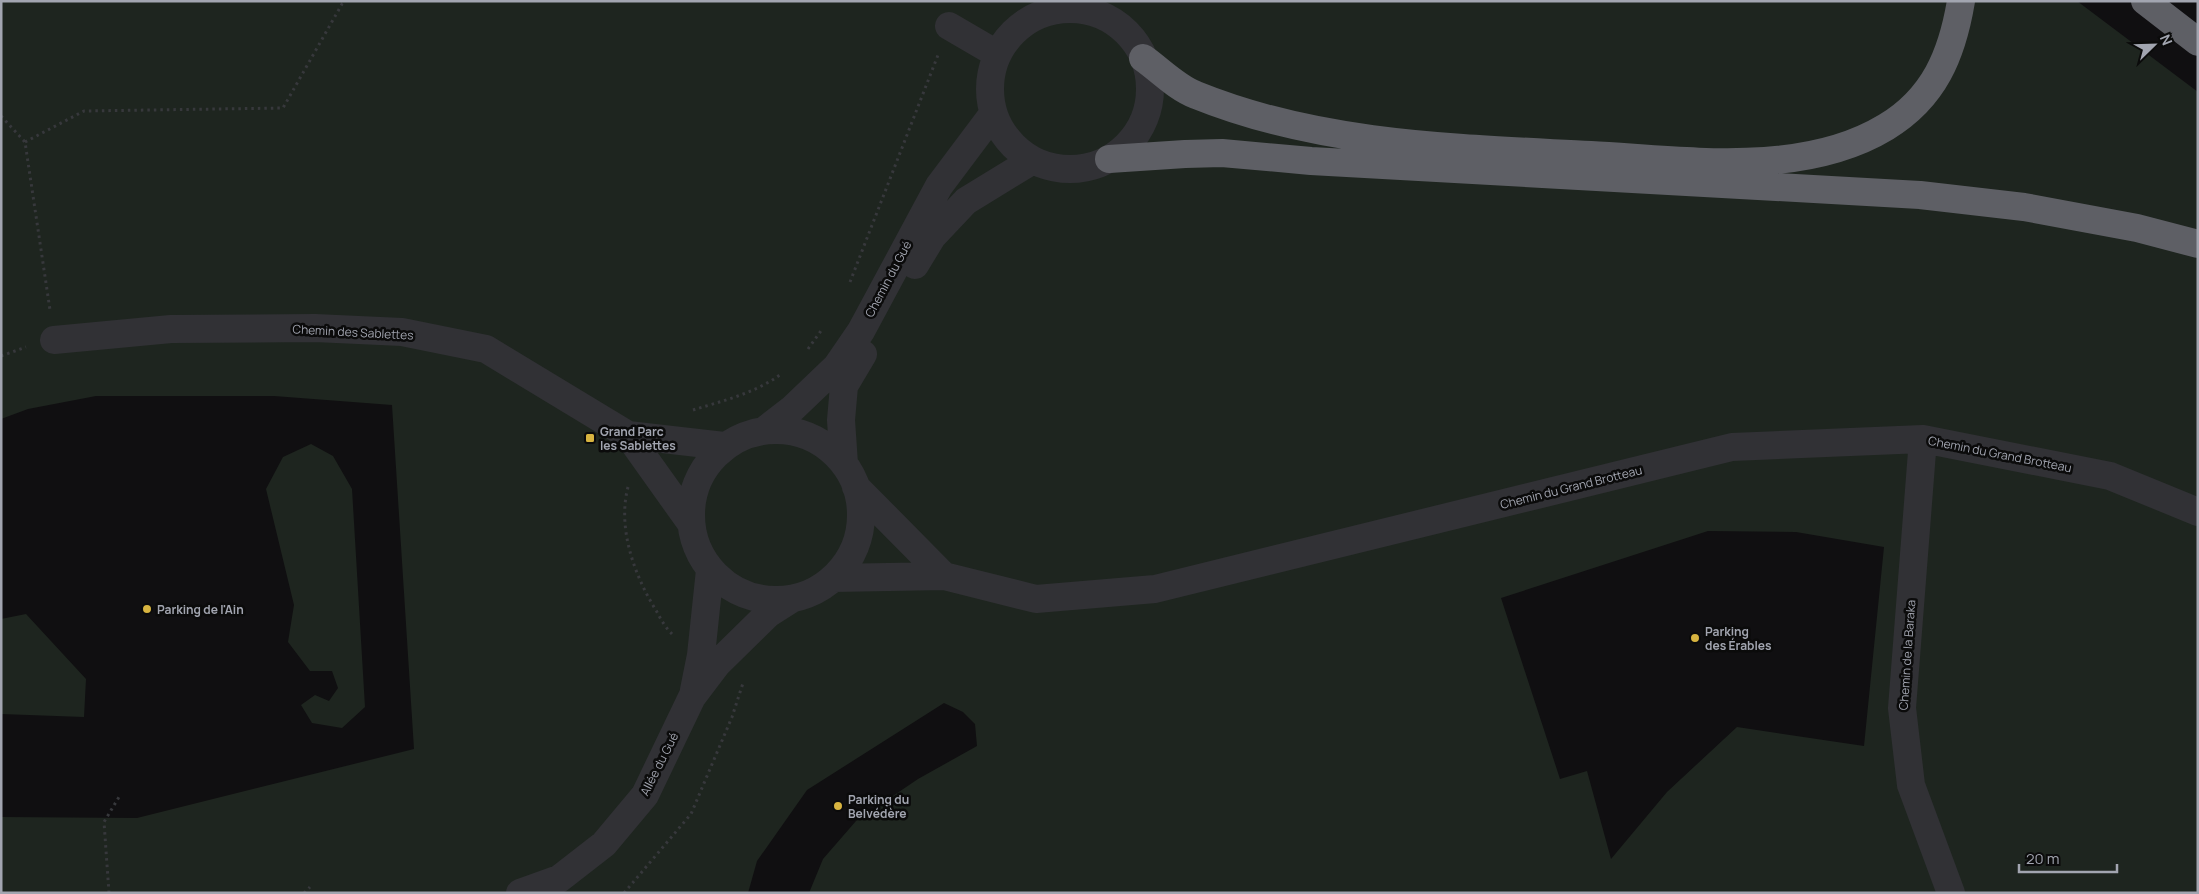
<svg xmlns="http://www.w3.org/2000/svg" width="2199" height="894" viewBox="0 0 2199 894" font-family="Manrope,sans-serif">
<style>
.green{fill:#1e251f;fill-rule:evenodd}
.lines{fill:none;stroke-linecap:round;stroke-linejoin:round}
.path{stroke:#37383c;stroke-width:3;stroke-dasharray:2.5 4;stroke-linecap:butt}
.minor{stroke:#313135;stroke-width:28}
.highway{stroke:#5e5f65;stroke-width:28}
.poi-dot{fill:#d8b440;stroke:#0b0b0b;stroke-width:2}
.labels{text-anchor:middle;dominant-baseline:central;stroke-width:5;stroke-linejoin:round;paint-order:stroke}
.street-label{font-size:12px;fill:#a2a5b0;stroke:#0b0b0b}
.poi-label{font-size:12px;font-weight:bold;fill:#a2a5b0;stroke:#0b0b0b;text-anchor:start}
</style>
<rect width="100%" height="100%" fill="#100f11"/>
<path class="green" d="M 1,1 L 2077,1 L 2198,92 L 2198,893 L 809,893 L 823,859 L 856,821 L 918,779 L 977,746 L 975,724 L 963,712 L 944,703 L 807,790 L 757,861 L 748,893 L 1,893 L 1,817 L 137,818 L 414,749 L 392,405 L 274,396 L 96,396 L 28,409 L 1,419 ZM 1708,531 L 1796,532 L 1884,547 L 1864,746 L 1737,727 L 1667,792 L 1611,859 L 1587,771 L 1560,779 L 1501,598 Z
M 311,444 L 333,456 L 352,489 L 365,707 L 342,728 L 312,723 L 301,705 L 315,695 L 329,701 L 338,688 L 332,671 L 310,671 L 288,642 L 294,605 L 266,489 L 283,457 Z
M 26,614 L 86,679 L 84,717 L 1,714 L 1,619 Z"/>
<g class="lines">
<path class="path" d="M 1,116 L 25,142 L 50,310
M 25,142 L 84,111 L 283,108 L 342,4 L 346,1
M 850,282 L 938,55
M 808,349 L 823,328
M 1,356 L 26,347
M 693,410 C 722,401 756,393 781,374
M 628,487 C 617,529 635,577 657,612 C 661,620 666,628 672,634
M 109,893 L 104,822 L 119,797
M 304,893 L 310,887
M 624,893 L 691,814 L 732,717 L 743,683"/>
<path class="minor" d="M990 89a80 80 0 1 1 160 0a80 80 0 1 1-160 0Z
M 949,26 L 997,54
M 915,265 L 932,237 L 966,201 L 1033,160
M 54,340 L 171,329 L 315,328 L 402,332 L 486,349 L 628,435 L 690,522
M691 515a85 85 0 1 1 170 0a85 85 0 1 1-170 0Z
M 765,430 L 792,409 L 837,366 L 861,331 L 939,186 L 993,114
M 628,435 L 724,446
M 1923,439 L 1902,708 L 1911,785 L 1951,893
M 844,464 L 841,420 L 844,386 L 863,354
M 856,487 L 944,576
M 833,578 L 944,576 L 1036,599 L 1155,589 L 1732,447 L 1923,439 L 2110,476 L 2198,512
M 694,690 L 701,655 L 710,570
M 520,893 L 559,879 L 604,844 L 645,795 L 692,697 L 717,664 L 768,614 L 790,600"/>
<path class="highway" d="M 2145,1 L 2198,42
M 1143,58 C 1160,70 1177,88 1196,95 C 1322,146 1458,148 1591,155 C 1685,160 1802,178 1886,127 C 1934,98 1952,55 1961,1
M 1109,159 L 1185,154 L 1222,153 L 1311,161 L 1920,195 L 2024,207 L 2137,228 L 2198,244"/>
</g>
<g class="poi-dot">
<rect x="585" y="433" width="10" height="10" rx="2.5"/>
<circle cx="147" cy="609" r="5"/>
<circle cx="1695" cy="638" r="5"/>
<circle cx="838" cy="806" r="5"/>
</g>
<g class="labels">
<g class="street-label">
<text transform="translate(888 279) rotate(-62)">Chemin du Gué</text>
<text transform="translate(353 332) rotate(3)">Chemin des Sablettes</text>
<text transform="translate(2000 454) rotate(11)">Chemin du Grand Brotteau</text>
<text transform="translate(1571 487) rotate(-14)">Chemin du Grand Brotteau</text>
<text transform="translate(1907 655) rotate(-86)">Chemin de la Baraka</text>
<text transform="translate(659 764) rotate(-63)">Allée du Gué</text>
</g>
<g class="poi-label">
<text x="600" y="431">Grand Parc<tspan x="600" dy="14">les Sablettes</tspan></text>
<text x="157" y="609">Parking de l'Ain</text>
<text x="1705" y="631">Parking<tspan x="1705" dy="14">des Érables</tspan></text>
<text x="848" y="799">Parking du<tspan x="848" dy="14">Belvédère</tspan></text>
</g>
</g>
<rect width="2199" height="894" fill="none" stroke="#a2a5b0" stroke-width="5"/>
<g transform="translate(2154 45) rotate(67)" stroke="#0b0b0b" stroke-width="4" paint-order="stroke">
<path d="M0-4L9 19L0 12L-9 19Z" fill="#a2a5b0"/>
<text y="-8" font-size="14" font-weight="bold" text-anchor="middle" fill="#a2a5b0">N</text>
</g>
<path d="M2019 864v8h98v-8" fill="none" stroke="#a2a5b0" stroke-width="2.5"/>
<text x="2026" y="864" font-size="15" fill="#a2a5b0" stroke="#0b0b0b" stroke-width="4" paint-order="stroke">20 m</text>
</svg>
